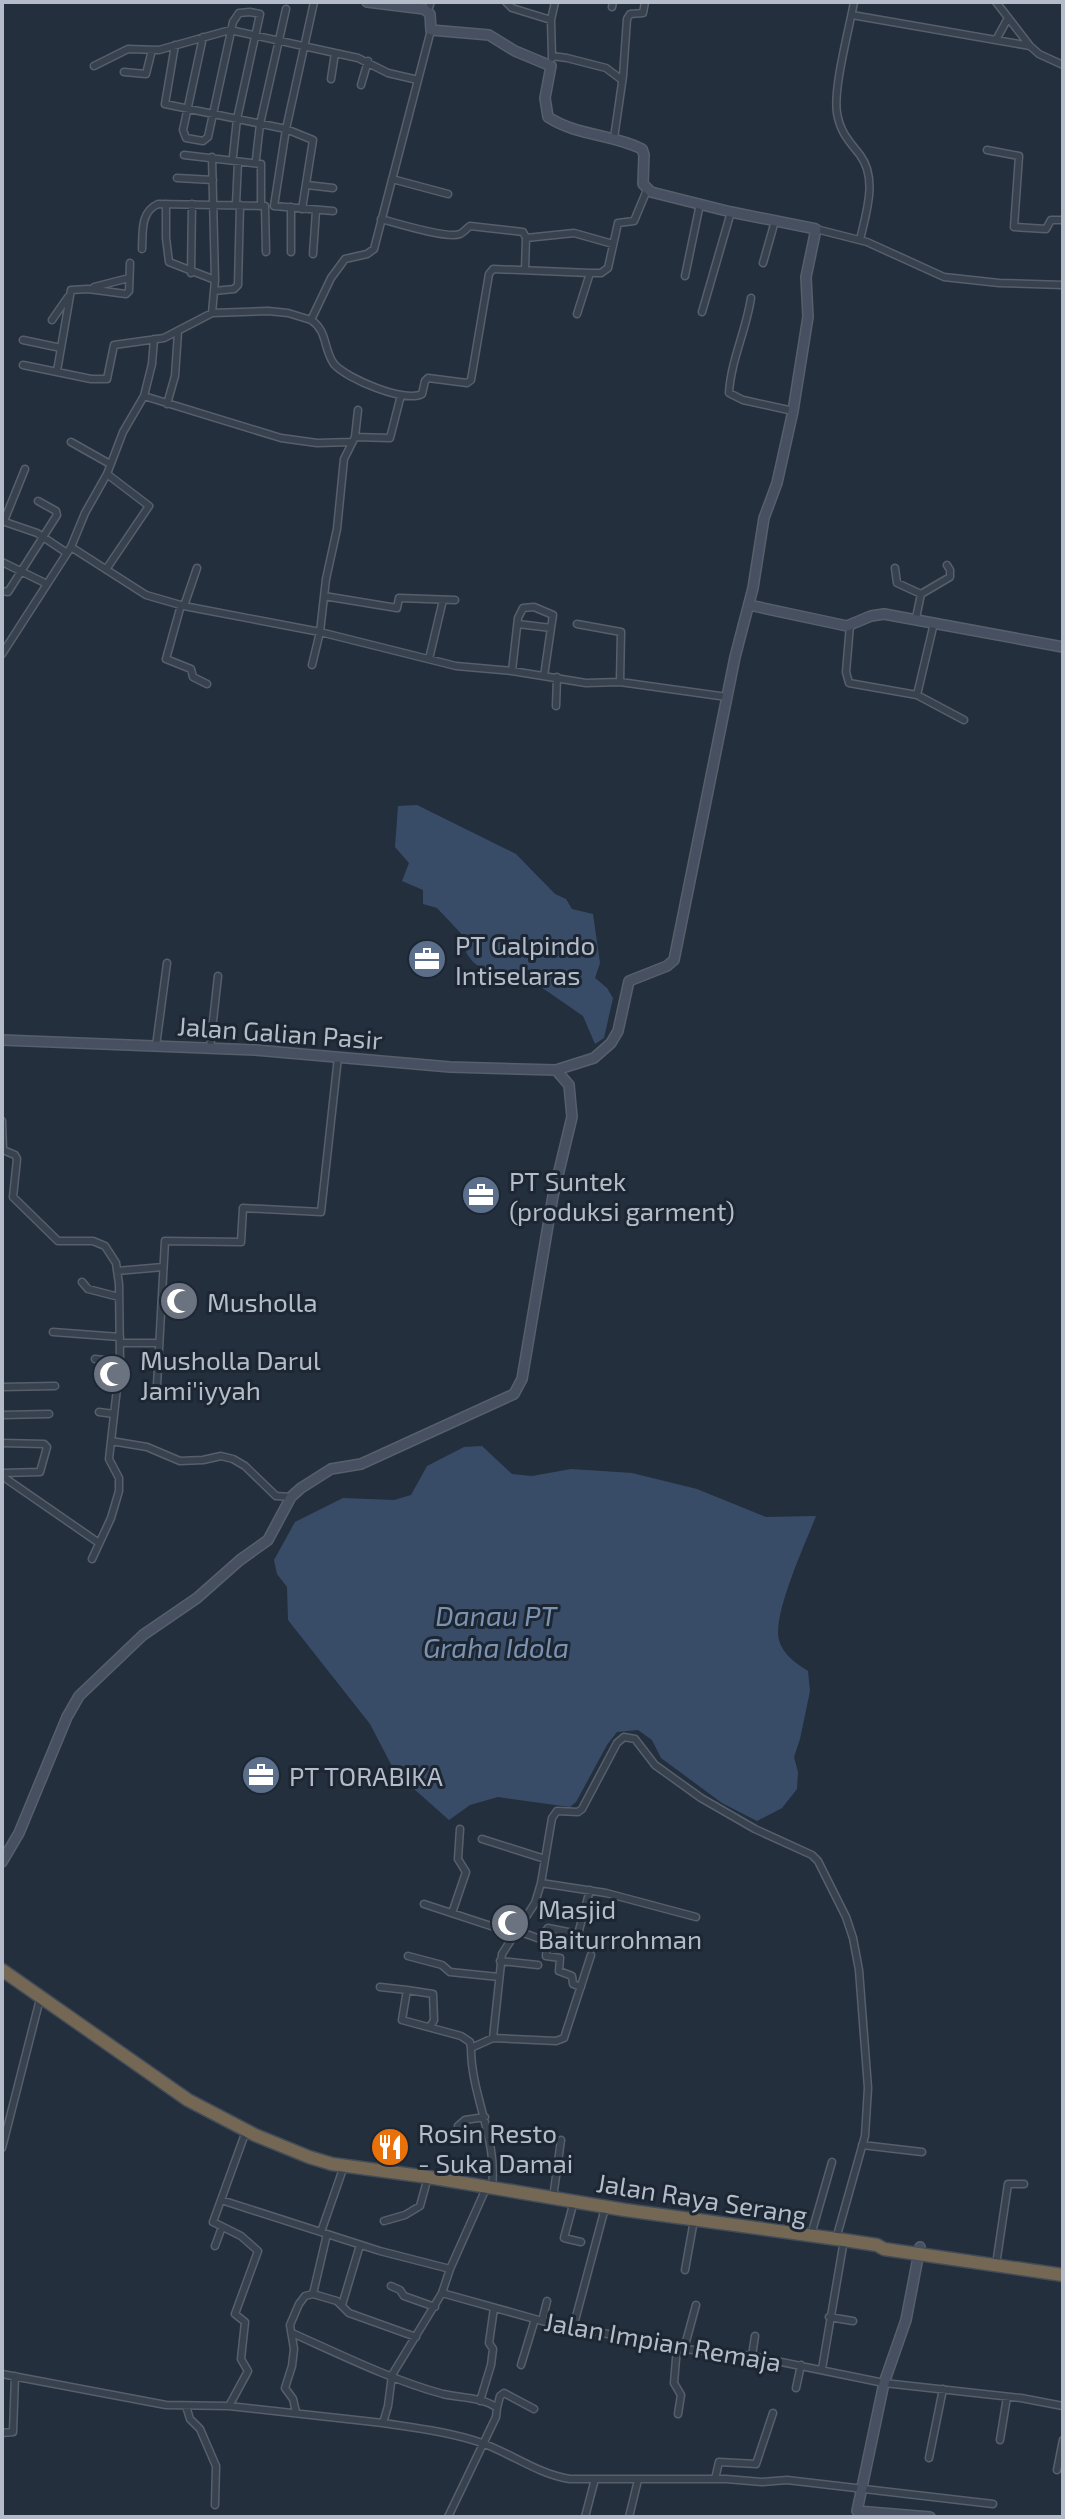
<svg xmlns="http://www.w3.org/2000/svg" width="1065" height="2519" viewBox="0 0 1065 2519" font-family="'Exo 2',sans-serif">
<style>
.water{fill:#394c67}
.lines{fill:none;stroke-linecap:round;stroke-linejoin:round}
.street-casing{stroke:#565f6c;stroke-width:9}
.secondary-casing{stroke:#565f6c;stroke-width:12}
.highway-casing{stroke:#434c59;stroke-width:15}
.street{stroke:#38414e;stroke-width:6}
.secondary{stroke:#465061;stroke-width:9}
.highway{stroke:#746855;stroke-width:12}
.labels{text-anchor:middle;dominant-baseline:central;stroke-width:6;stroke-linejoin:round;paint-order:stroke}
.poi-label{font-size:26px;fill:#b4bcc9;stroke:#1d2633;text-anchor:start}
.street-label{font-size:26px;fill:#b4bcc9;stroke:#1d2633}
.water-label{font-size:28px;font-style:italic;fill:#7c92b1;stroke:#1d2633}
</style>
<rect width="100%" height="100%" fill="#242f3e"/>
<path class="water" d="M 417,805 L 516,854 L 555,894 L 566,899 L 572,909 L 593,914 L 600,963 L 595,978 L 607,988 L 613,998 L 604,1038 L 595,1044 L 583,1016 L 528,978 L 512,983 L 502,983 L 496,969 C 481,969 474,966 466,952 L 470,943 L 437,908 L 423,904 L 423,890 L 402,881 L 409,863 L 395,847 L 398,806 Z
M 482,1446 L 512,1474 L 532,1476 L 571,1469 L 632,1473 L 697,1489 L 766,1517 L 816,1516 C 806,1542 772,1615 779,1640 C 783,1655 796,1663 808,1671 L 810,1691 L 800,1739 L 794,1757 L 798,1772 L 797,1789 L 782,1808 L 757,1821 L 722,1803 L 661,1758 L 652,1740 L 638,1730 L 617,1732 L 607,1745 L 576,1802 L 570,1807 L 498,1797 L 470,1805 L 449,1820 L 395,1772 L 370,1724 L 288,1620 L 287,1587 L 277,1574 L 274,1560 L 295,1522 L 343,1498 L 394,1500 L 411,1495 L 427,1466 L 464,1447 Z"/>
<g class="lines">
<g class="street-casing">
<path id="street" d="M 314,2 L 286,129 L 274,206 L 333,211
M 506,2 L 512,8 L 551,20
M 854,2 C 849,30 833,88 837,113 C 840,132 849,141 860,155 C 878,179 866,213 860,240
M 996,2 L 1030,46
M 612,7 L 613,2
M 428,10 L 431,2
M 852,15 L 1030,46 L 1039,54 L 1063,65
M 203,37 L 183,130 L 186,138 L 203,141 L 208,137 L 233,22 L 239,13 L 250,12 L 260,14 L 237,119 L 233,156
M 996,40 L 1008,18
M 175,45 L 165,104 L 286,129 L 313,140 L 302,209
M 552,56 L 567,58 L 606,68 L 622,80
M 552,58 L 551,20 L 555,2
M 94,66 L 128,49 L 159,50 L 230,30 L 358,58 L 388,73 L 418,80
M 124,72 L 146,74 L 152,50
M 331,79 L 335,53
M 361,85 L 368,61
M 614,138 L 623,76 L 627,19 L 630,14 L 643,13 L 645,2
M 987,150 L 1019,156 L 1014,227 L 1046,229 L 1051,220 L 1063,220
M 184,155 L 261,164 L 261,205
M 212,157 L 215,280 L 212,313
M 256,159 L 260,124 L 286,9
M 177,178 L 213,180
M 392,179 L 448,194
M 307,185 L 333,188
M 166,204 L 166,238 L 169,262 L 215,280
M 236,204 L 238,162
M 291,207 L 291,252
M 381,219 C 396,223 447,239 460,234 C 464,232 466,229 470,226 L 523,232 L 526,238 L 525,270
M 816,229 L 867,242 L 944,277 L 999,283 L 1063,285
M 526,238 L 574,233 L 613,244
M 142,249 C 143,232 140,212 158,204 L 265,206 L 266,252
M 313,254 L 316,211
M 763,263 L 775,221
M 191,273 L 192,204
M 685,276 L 700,204
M 94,287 L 129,278
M 214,291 L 234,289 L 238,285 L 240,205
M 751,298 C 746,331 731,360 729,393 L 743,400 L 793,411
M 702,312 L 731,212
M 577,314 L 590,273 L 601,273 L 608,268 L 618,223 L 634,221 L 647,190
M 52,320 L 68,297
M 311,320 C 328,331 323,349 334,364 C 347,379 405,403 422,394 L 425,381 L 428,378 L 467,383 L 471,380 L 489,274 L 493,269 L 590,273
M 23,340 L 61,348
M 23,365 L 91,379 L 107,379 L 114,345 L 164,338 L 212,313 L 268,311 L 288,313 L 311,320 L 331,278 L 345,259 L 367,254 L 374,249 L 431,30
M 57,371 L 71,290 L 88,289 L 126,294 L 129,291 L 130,263
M 144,396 L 281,438 L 317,443 L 351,442
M 167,404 L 175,376 L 178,332
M 355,437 L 358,410
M 71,442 L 110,464
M 107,474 L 149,506 L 107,568
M 2,521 L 37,533 L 67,553
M 4,521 L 25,469
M 71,547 L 146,595 L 184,606 L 320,632 L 456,666 L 512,671 L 586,683 L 620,682 L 727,697
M 2,562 L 47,584
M 895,568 L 897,583 L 921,594
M 2,591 L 8,592 L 57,515 L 56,511 L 38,501
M 324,596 L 397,608 L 399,598 L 455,600
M 181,605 L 166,659 L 191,669 L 193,677 L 207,684
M 184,606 L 197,568
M 916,618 L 921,594 L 950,577 L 950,570 L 947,565
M 577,624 L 621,632 L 620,682
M 850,625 L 846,672 L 849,683 L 917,695 L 964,720
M 2,654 L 71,547 L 85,513 L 107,474 L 123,432 L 144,396 L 152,364 L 154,339
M 429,659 L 443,600
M 312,665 L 320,632 L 326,579 L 337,529 L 344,459 L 355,437 L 390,438 L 401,395
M 512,671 L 518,618 L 523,608 L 534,607 L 553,615 L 551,628 L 518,624
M 544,676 L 551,628
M 917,695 L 934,623
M 556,706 L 557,677
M 156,1046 L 167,963
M 210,1048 L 218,976
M 2,1121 L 3,1150 L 15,1155 L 17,1159 L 13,1197 L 58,1241 L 93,1241 L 105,1246 L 116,1263 L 119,1284 L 120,1362 L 109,1459 L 119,1478 L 119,1491 L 111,1518 L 92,1559
M 117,1271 L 163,1267
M 82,1282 L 88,1289 L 119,1297
M 53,1332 L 120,1337
M 120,1343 L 159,1343
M 95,1359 L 120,1362
M 157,1385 L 165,1241 L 241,1242 L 243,1208 L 321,1212 L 338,1057
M 2,1387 L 55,1386
M 99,1412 L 114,1414
M 2,1415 L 49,1414
M 111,1441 L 147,1447 L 180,1461 L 203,1460 L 221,1456 L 233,1459 L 245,1466 L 276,1496 L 291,1497
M 2,1443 L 44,1444 L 47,1447 L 40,1472 L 2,1473
M 2,1476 L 99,1543
M 482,1839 L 545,1859
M 541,1883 L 606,1893 L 696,1917
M 424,1904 L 515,1934
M 452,1913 L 466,1872 L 458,1859 L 460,1829
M 518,1931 L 540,1939 L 548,1928 L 578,1934 L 590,1890
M 543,1938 L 547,1944 L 546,1956 L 560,1958 L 559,1971 L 572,1976 L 573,1984 L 581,1987
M 408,1956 L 442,1965 L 450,1972 L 499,1977
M 500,1961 L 538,1965
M 380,1987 L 407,1990 L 402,2020 L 461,2036 L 470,2042 L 471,2048
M 407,1990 L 433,1994 L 434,2020 L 430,2027
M 493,2038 L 556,2041 L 564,2038 L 591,1955
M 458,2132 L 458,2126 L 465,2120 L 485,2117
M 862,2145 L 922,2152
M 2,2148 L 40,1999
M 492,2187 C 498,2139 471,2096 471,2048 L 493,2038 L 502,1954 L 535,1903 L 541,1883 L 552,1818 L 557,1811 L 578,1812 L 582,1809 L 617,1743 L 624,1737 L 635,1739 L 655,1765 L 701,1798 L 755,1829 L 812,1855 L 818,1861 L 846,1917 L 853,1938 L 859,1970 L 868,2088 L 865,2136 L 836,2239
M 553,2198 L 561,2140
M 221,2200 L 380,2251 L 450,2269
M 574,2201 L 564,2238 L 581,2242
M 384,2221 L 405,2215 L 420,2206 L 428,2177
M 321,2232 L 344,2166
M 811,2235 L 832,2162
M 215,2246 L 222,2227
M 997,2258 L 1008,2184 L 1024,2184
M 685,2270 L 694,2220
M 391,2286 L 400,2290 L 404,2296 L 435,2307
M 442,2293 L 542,2321 L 684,2349 L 752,2356 L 884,2383 L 1021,2398 L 1063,2406
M 313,2294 L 327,2234
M 342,2305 L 360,2245
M 829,2317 L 853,2321
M 542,2321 L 547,2301
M 573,2328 L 605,2208
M 292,2333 C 339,2354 394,2381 443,2394 C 460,2398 483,2397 497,2408 L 496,2417 L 448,2517
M 677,2347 L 674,2383 L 681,2395 L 678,2414
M 684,2349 L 696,2305
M 752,2356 L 755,2336
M 521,2365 L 535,2319
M 822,2369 L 844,2240
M 2,2374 L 166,2405 L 229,2406 L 383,2423 L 388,2406 L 392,2375 L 442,2293 L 450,2269 L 487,2186
M 796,2388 L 801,2365
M 480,2401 L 491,2365 L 493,2349 L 489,2343 L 494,2308
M 186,2406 L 190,2419 L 200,2429 L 216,2466 L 215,2505
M 229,2406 L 248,2371 L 241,2359 L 245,2322 L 235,2314 L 258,2251 L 241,2236 L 213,2222 L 246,2131
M 497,2408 L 500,2396 L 504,2393 L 534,2409
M 296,2412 L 293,2399 L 285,2388 L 292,2366 L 294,2349 L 290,2325 L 299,2304 L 305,2296 L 313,2294 L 337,2301 L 349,2313 L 416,2337
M 383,2423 C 416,2428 450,2432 482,2443 C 512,2454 538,2474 570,2479 L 726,2479 L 762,2482 L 787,2480 L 993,2504
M 2,2433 L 13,2432 L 15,2376
M 1000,2440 L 1007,2397
M 929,2458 L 943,2389
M 1057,2470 L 1063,2440
M 715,2479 L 719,2462 L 756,2464 L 773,2413
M 585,2517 L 595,2479
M 629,2517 L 638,2480"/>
</g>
<g class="secondary-casing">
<path id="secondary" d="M 749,605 L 847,626 L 871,616 L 884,614 L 1063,647
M 2,1040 L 255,1050 L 450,1067 L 556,1070 L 594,1058 L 611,1043 L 618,1031 L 629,981 L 667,966 L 674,960 L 735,657 L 753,588 L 764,518 L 777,483 L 793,411 L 808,317 L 806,277 L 816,229 L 731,212 L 651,192 L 643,184 L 644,155 L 642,149 C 612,134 577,136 548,117 L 545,98 L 551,66 L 515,51 L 489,35 L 431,30 L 430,14 L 424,9 L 367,2
M 2,1862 L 19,1833 L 67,1717 L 79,1696 L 143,1635 L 197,1598 L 240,1560 L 268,1540 L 291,1497 L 301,1488 L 331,1469 L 361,1464 L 514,1394 L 522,1379 L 553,1196 L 572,1117 L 569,1085 L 556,1070
M 920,2247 L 906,2320 L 884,2383 L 857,2511 L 930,2517"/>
</g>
<g class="highway-casing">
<path id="highway" d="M 2,1970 L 188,2100 L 255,2135 L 309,2157 L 332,2164 L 428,2177 L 625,2210 L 844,2240 L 877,2245 L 884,2249 L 1063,2275"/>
</g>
<use href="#street" class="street"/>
<use href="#secondary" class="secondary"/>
<use href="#highway" class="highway"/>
</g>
<defs>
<g id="office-disc" transform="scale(2)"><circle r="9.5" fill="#5c6f8a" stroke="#1d2633"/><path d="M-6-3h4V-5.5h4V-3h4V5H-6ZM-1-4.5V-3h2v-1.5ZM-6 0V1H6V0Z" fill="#fff"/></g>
<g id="mosque-disc" transform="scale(2)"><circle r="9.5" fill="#6b7280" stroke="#1d2633"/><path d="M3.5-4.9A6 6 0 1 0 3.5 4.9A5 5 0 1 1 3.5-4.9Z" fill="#fff"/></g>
<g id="restaurant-disc" transform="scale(2)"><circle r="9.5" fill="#e8710a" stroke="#1d2633"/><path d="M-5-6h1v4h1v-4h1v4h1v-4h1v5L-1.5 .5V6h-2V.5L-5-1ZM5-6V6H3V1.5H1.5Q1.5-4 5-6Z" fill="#fff"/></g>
</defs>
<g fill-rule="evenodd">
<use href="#office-disc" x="427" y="959"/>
<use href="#office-disc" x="481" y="1195"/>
<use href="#mosque-disc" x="179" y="1301"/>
<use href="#mosque-disc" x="112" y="1374"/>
<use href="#office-disc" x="261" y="1775"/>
<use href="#mosque-disc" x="510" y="1923"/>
<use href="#restaurant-disc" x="390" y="2147"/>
</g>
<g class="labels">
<g class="poi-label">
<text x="455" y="944">PT Galpindo<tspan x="455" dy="30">Intiselaras</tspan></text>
<text x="509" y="1180">PT Suntek<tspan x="509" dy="30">(produksi garment)</tspan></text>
<text x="207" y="1301">Musholla</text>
<text x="140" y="1359">Musholla Darul<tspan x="140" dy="30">Jami'iyyah</tspan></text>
<text x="289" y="1775">PT TORABIKA</text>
<text x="538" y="1908">Masjid<tspan x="538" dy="30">Baiturrohman</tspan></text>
<text x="418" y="2132">Rosin Resto<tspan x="418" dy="30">- Suka Damai</tspan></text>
</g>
<g class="street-label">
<text transform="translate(280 1032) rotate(4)">Jalan Galian Pasir</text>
<text transform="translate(702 2198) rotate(9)">Jalan Raya Serang</text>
<text transform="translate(663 2341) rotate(10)">Jalan Impian Remaja</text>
</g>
<g class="water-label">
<text x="496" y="1615">Danau PT<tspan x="496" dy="32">Graha Idola</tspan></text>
</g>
</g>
<rect width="1065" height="2519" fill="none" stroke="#b4bcc9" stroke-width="8"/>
</svg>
